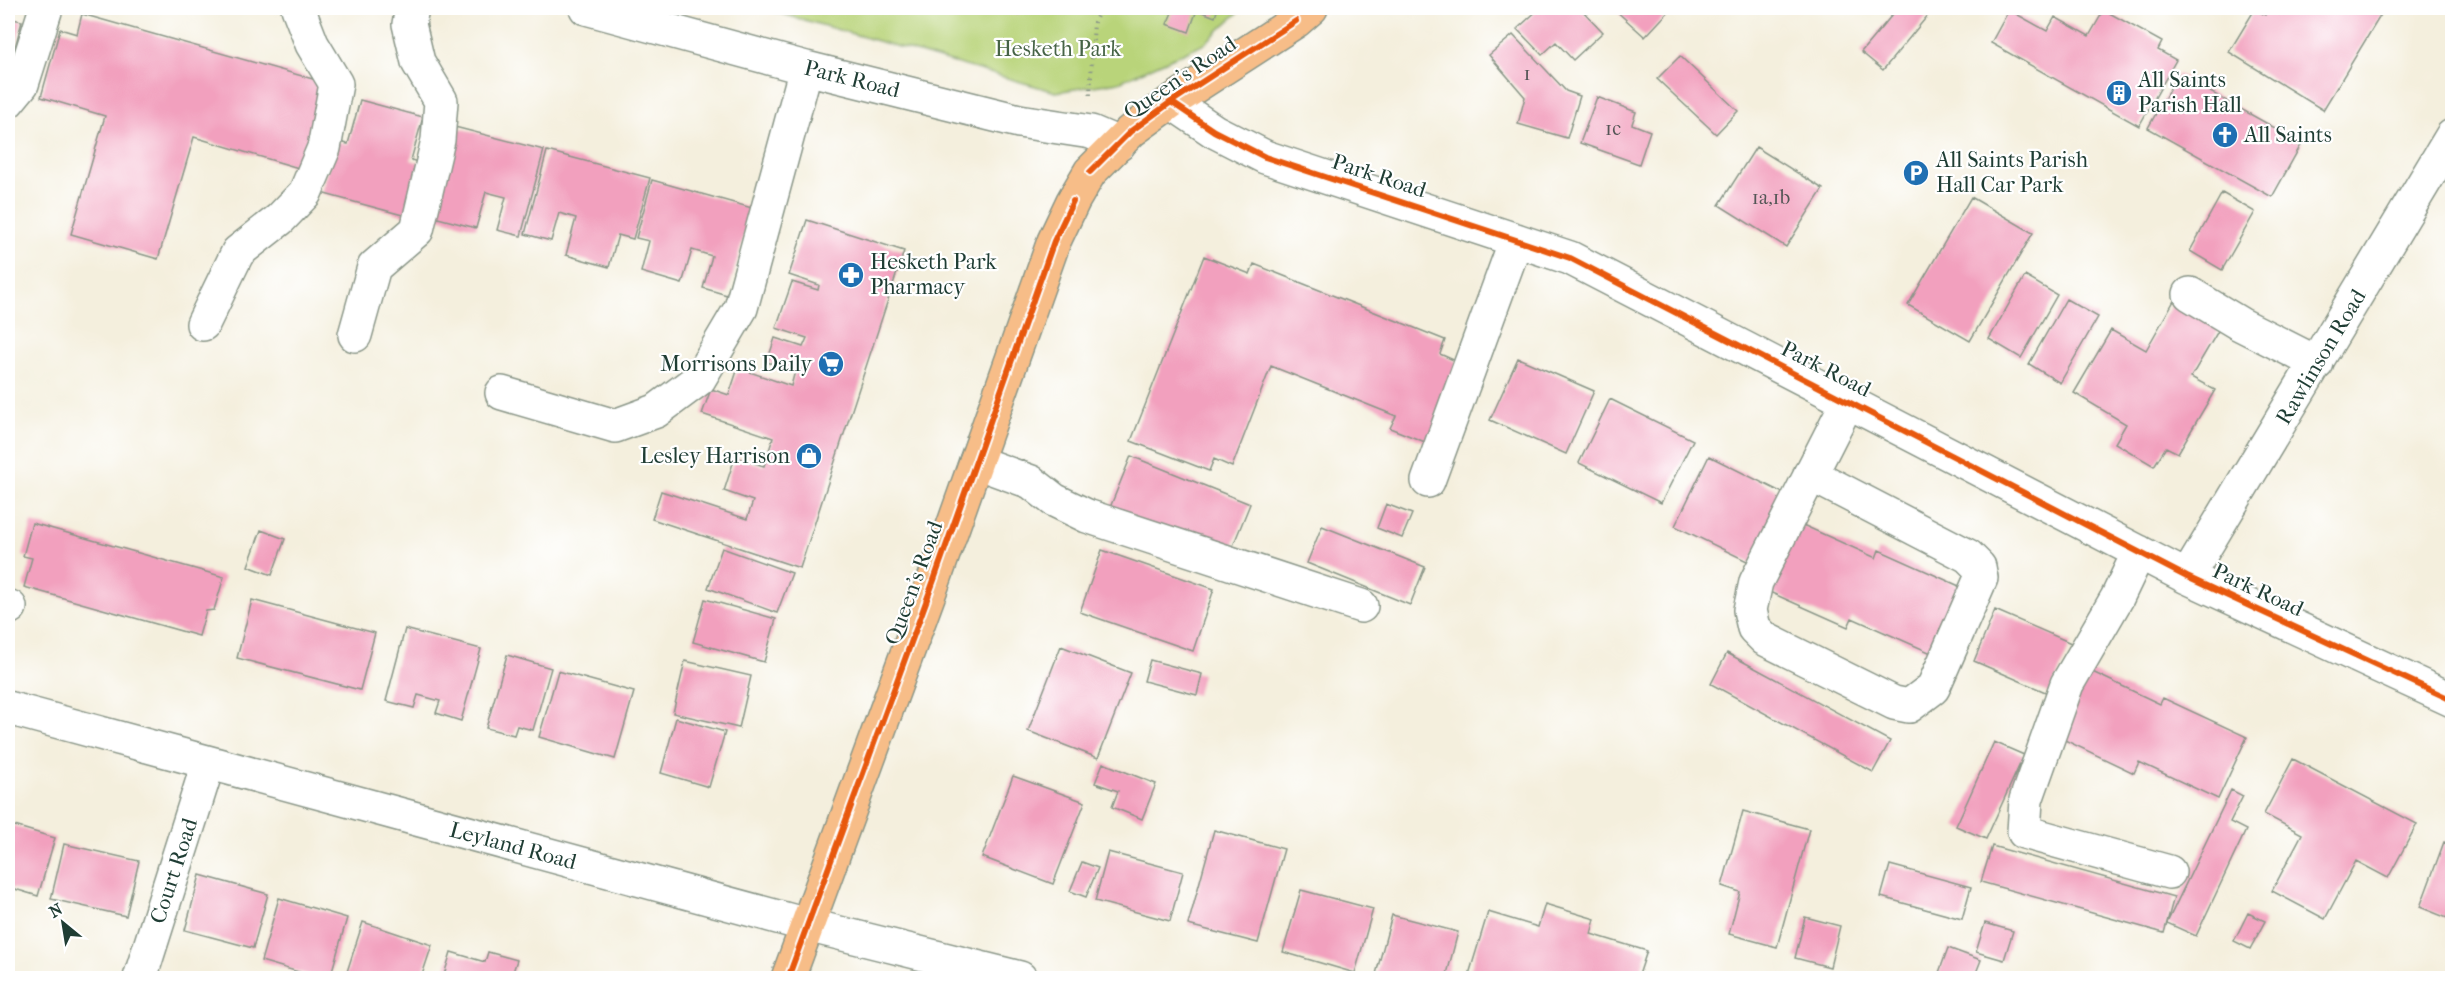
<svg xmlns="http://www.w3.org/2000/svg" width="2460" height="986" viewBox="0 0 2460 986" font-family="'IM FELL French Canon',serif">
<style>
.green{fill:#b9d47a;stroke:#6c8857;stroke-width:1.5}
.building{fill:#f2a0be}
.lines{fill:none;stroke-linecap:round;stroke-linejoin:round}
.minor-casing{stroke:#8a9688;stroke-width:36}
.major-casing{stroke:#8a9688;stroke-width:36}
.path{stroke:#8a9688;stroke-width:4;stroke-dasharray:1.5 4.5;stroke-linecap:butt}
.minor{stroke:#fff;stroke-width:33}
.major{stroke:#f7bd88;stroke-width:33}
.cycleway-casing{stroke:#fff;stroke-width:10}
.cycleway{stroke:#e8590c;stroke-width:6}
.labels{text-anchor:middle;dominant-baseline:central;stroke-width:4.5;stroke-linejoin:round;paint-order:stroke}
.number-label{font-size:20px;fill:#545656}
.park-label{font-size:22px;fill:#466346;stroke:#fff}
.street-label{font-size:22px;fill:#1f3d34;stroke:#fff}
.poi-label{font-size:22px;fill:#1f3d34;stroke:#fff;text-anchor:start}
</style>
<rect width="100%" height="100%" fill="#fff"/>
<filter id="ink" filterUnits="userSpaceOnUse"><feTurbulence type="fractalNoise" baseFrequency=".0167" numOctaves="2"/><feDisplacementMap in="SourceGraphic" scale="12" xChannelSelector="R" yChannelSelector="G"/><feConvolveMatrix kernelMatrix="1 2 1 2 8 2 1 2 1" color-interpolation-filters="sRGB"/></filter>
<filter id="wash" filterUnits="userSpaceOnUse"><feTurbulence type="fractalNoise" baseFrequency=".008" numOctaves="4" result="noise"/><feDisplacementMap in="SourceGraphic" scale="24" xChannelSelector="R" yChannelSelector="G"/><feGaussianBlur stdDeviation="1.35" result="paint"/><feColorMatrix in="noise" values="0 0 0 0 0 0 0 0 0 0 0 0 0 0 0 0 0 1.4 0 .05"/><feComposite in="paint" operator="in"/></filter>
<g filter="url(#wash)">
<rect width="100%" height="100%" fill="#f4efdd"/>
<path class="green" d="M 762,8 L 1243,8 L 1205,43 L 1119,82 L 1056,92 Z"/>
<g id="blocks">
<path class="building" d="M 990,8 L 1020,8 L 1018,15 Z
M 1174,8 L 1218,8 L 1215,17 L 1197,10 L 1189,32 L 1167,24 Z
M 1540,8 L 1580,8 L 1603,32 L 1573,60 L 1556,42 L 1542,55 L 1517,29 Z
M 1613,8 L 1672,8 L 1645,37 Z
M 1898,8 L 1934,8 L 1883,70 L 1861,52 Z
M 2269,8 L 2385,8 L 2323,110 L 2229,52 L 2255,9 L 2265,15 Z
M 2009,10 L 2047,31 L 2055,17 L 2089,36 L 2104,10 L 2162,42 L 2158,50 L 2176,60 L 2139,126 L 1991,43 Z
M 82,14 L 327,83 L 302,169 L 194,137 L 158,259 L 71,234 L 105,116 L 41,97 L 60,29 L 77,34 Z
M 8,18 L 22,21 L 8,74 Z
M 1513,35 L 1566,91 L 1580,96 L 1567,138 L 1518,124 L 1525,97 L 1489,55 Z
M 1680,56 L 1738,111 L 1716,134 L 1657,79 Z
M 2178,74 L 2302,143 L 2272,197 L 2148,128 Z
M 1597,97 L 1636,112 L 1632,124 L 1650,131 L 1639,164 L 1580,143 Z
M 360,100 L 423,117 L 411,160 L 425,164 L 410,217 L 321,193 L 335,141 L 348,144 Z
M 447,125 L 544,150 L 521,236 L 497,230 L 506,197 L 486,192 L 476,228 L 434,217 Z
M 1756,147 L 1823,189 L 1786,247 L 1719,205 Z
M 547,151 L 650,178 L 633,239 L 618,235 L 609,267 L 566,255 L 576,218 L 559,213 L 551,241 L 525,234 Z
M 652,180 L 752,208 L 727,295 L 703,288 L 712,256 L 692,250 L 682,284 L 641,272 L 649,241 L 636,238 Z
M 2222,193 L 2255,212 L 2222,270 L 2190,251 Z
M 1971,197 L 2033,233 L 1970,341 L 1908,305 Z
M 807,220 L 904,251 L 800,568 L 652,519 L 661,491 L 747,519 L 753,501 L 724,491 L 735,457 L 764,466 L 773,438 L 702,414 L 711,389 L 729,395 L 738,368 L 791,386 L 795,371 L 767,362 L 775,338 L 803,347 L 807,338 L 776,328 L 792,282 L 818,290 L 819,285 L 789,275 Z
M 1204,256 L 1250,274 L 1254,264 L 1445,340 L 1440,354 L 1458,362 L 1435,446 L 1390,428 L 1396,416 L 1271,366 L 1232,467 L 1214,459 L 1209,471 L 1131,441 Z
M 2025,276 L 2057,295 L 2021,358 L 1989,339 Z
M 2066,299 L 2098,317 L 2060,383 L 2029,364 Z
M 2175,299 L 2221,326 L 2191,377 L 2215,390 L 2178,453 L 2166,447 L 2154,466 L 2115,443 L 2126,424 L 2074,393 L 2111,330 L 2146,350 Z
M 1518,358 L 1594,391 L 1566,454 L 1490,420 Z
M 1610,399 L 1693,440 L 1661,503 L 1579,463 Z
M 1131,456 L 1250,504 L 1228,558 L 1109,510 Z
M 1709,456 L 1785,494 L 1751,563 L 1675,526 Z
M 1386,504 L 1412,514 L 1402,538 L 1377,528 Z
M 1794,521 L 1876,558 L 1879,550 L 1968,590 L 1938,656 L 1852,618 L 1848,627 L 1763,589 Z
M 32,523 L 224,577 L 214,610 L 206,611 L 199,636 L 24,587 L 32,558 L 23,556 Z
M 1322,526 L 1425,567 L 1410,605 L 1307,563 Z
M 261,530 L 285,539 L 272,575 L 248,566 Z
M 722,548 L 792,573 L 777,613 L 708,588 Z
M 1102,550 L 1214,589 L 1193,651 L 1080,612 Z
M 705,599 L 776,619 L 764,662 L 693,642 Z
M 252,600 L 375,633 L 360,690 L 237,658 Z
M 1995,610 L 2071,643 L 2050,694 L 1974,661 Z
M 405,629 L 481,649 L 461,721 L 436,713 L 440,701 L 418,695 L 414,708 L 386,701 Z
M 1061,646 L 1131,673 L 1098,758 L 1028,731 Z
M 1727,653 L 1890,741 L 1873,772 L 1711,684 Z
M 507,655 L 551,668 L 533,730 L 517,726 L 514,735 L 486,728 Z
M 1150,660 L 1202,674 L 1197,695 L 1144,681 Z
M 685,661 L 751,676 L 739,728 L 673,713 Z
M 2084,668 L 2160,704 L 2163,698 L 2247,737 L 2218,799 L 2139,762 L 2134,773 L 2052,734 Z
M 558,671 L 634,692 L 615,759 L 539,737 Z
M 676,718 L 725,732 L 709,787 L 661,773 Z
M 1994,742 L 2024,755 L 1986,839 L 1956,826 Z
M 2293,759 L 2417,824 L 2388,878 L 2356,861 L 2325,919 L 2272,891 L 2302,834 L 2264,814 Z
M 1103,763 L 1156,784 L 1142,819 L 1112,807 L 1118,791 L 1095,783 Z
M 1013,776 L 1085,802 L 1053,884 L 982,857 Z
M 2231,790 L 2243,796 L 2230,822 L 2246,830 L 2196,936 L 2167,923 Z
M 1743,811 L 1809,829 L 1777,947 L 1729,934 L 1740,892 L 1722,886 Z
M 8,824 L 55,838 L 38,896 L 8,887 Z
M 1214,830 L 1284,849 L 1258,943 L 1188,925 Z
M 2444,842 L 2452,845 L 2452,920 L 2420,907 Z
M 64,844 L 139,861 L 126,916 L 51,899 Z
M 1992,846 L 2174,897 L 2164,933 L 1981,882 Z
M 1108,852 L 1183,872 L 1170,921 L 1095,901 Z
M 1082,862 L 1098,868 L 1086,897 L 1070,891 Z
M 1890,865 L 1971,887 L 1962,919 L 1881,897 Z
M 200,875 L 268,894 L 253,948 L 185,930 Z
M 1301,890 L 1373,909 L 1355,973 L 1283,952 Z
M 279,898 L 347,918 L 330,978 L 319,978 L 261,961 Z
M 1545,904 L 1595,919 L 1591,934 L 1647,951 L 1638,978 L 1468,978 L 1488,912 L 1538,927 Z
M 2248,913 L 2265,921 L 2250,949 L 2234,941 Z
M 1392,915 L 1458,932 L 1446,978 L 1391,978 L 1376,974 Z
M 1805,917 L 1840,926 L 1830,967 L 1795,958 Z
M 363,922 L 432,945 L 421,978 L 345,978 Z
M 1985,923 L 2013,931 L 2004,960 L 1976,952 Z
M 1948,948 L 1981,960 L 1974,978 L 1937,978 Z
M 451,952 L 485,962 L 488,952 L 517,960 L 511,978 L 443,978 Z"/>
</g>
</g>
<g filter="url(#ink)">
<use href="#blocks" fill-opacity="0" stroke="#8a9688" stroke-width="1.5"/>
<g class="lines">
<g class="minor-casing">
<path id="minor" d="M 586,8 L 806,68 L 1019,121 L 1091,132 L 1119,144
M 8,101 L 22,84 L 46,8
M 1171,102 L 1214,131 L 1265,157 L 1570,258 L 2187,577 L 2452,700
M 2190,294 L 2240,324 L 2317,363
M 203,324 L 238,252 L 280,219 L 305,193 L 324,148 L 336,84 L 312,44 L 298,8
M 355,335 L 374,267 L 417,230 L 438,140 L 441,101 L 418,62 L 409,24 L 412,8
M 502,393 L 615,426 L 656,411 L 699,379 L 741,308 L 806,68
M 976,462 L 1031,482 L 1054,500 L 1087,516 L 1361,606
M 1810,474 L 1968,556 L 1979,567 L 1981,578 L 1933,688 L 1909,706 L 1894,703 L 1765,639 L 1754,628 L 1750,610 L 1756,582 L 1848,401
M 1428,481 L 1516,240
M 2139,552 L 2117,598 L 2067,684 L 2026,800 L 2024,832 L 2169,872
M 2187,577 L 2452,136
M 8,608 L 10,607
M 8,708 L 807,925 L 1020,978
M 140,978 L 208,764"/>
</g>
<g class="major-casing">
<path id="major" d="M 788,978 L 934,580 L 1054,241 L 1073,201 L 1090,172 L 1131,131 L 1171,102 L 1296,21 L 1311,8"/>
</g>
<path class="path" d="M 1090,95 L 1094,22 L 1101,8"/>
<use href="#minor" class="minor"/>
<use href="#major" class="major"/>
<g class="cycleway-casing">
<path id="cycleway" d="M 1171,102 L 1214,131 L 1265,157 L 1570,258 L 2187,577 L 2452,700
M 1090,172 L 1131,131 L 1171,102 L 1296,21
M 788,978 L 934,580 L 1054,241 L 1073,201"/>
</g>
<use href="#cycleway" class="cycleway"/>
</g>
</g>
<defs>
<g id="building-disc" transform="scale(1.35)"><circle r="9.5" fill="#1f6fb2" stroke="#fff"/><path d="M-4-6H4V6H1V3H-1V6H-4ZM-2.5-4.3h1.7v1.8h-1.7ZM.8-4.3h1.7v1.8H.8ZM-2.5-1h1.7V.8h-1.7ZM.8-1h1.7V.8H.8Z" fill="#fff"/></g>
<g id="church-disc" transform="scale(1.35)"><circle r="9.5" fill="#1f6fb2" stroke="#fff"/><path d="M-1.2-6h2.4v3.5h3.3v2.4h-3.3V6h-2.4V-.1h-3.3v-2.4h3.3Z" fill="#fff"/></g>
<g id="parking-disc" transform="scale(1.35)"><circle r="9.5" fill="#1f6fb2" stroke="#fff"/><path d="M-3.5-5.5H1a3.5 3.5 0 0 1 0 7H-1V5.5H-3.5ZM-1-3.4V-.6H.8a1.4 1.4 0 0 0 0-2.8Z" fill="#fff"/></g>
<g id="pharmacy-disc" transform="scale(1.35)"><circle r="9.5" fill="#1f6fb2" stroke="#fff"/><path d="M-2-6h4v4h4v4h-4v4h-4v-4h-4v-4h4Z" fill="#fff"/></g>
<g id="supermarket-disc" transform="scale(1.35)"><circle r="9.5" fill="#1f6fb2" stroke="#fff"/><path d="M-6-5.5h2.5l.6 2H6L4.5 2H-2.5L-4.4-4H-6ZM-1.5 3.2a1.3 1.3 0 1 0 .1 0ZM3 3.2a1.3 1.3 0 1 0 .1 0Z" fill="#fff"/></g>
<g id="shop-disc" transform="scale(1.35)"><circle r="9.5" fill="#1f6fb2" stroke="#fff"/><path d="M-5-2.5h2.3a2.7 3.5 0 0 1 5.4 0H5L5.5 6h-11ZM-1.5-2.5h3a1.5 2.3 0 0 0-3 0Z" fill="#fff"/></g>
</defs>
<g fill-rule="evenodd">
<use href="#building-disc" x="2119" y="93"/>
<use href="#church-disc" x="2225" y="135"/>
<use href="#parking-disc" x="1916" y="173"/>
<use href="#pharmacy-disc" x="851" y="275"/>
<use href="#supermarket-disc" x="831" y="364"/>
<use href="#shop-disc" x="809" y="456"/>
</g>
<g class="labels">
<g class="number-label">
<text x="1527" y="73">1</text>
<text x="1613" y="128">1c</text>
<text x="1771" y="197">1a,1b</text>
</g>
<g class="park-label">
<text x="1058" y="49">Hesketh Park</text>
</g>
<g class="street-label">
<text transform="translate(1180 78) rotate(-34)">Queen's Road</text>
<text transform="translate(852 79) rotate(14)">Park Road</text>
<text transform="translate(1379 176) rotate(18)">Park Road</text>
<text transform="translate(2321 357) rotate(-59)">Rawlinson Road</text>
<text transform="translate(1826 369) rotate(27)">Park Road</text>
<text transform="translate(914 583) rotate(-70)">Queen's Road</text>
<text transform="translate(2258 590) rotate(25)">Park Road</text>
<text transform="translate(513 846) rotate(15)">Leyland Road</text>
<text transform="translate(174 871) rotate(-72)">Court Road</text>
</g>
<g class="poi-label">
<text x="2138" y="80">All Saints<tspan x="2138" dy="25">Parish Hall</tspan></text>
<text x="2244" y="135">All Saints</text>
<text x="1936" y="160">All Saints Parish<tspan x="1936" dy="25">Hall Car Park</tspan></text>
<text x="870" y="262">Hesketh Park<tspan x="870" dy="25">Pharmacy</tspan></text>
<text x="812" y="364" text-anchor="end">Morrisons Daily</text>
<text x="790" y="456" text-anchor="end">Lesley Harrison</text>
</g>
</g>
<rect width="2460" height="986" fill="none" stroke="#fff" stroke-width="30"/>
<g transform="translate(63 923) rotate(330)" stroke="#ffffff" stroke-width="4.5" paint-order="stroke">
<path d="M0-4.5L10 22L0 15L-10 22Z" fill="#1f3d34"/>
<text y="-9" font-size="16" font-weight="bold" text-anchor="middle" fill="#1f3d34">N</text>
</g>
</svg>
